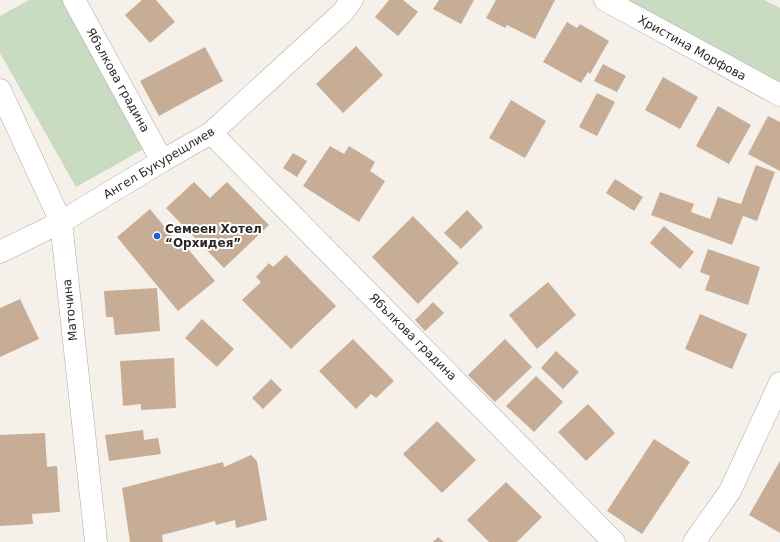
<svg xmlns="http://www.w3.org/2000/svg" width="780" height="542" viewBox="0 0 780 542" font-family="'DejaVu Sans',sans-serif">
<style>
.green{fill:#c9dbc1}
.building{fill:#c7ad96}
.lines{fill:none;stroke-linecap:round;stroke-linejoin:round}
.minor-casing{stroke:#aeaaa4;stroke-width:23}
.minor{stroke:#fff;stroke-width:22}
.poi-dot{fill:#215dc9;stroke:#fff;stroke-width:1.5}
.labels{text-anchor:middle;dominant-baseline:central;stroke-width:4;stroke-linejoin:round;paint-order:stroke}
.street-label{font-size:12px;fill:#2b2927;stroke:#fff}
.poi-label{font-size:12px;font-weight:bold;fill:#2b2927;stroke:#fff;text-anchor:start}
</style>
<rect width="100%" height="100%" fill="#f5f0ea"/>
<g class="green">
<path d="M29,0h38l82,146 -73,41 -76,-134v-37z"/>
<path d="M622,0h142l16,8v80z"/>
</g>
<g class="building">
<path d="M142,0h14l19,22 -25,21 -25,-28z"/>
<path d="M389,0h14l15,12 -20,24 -23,-19z"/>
<path d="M439,0h35l-13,24 -28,-15z"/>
<path d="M496,0h59l-20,39 -28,-14 -2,3 -19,-10z"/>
<path d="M567,22l10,6 3,-4 29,17 -19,33 -2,-2 -7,11 -38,-21z"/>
<path d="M356,46l27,29 -40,38 -27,-29z"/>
<path d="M205,47l18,34 -64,35 -19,-35z"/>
<path d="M603,64l23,12 -9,16 -23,-11z"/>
<path d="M663,77l35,20 -18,32 -35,-19z"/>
<path d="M597,93l18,9 -18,34 -18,-9z"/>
<path d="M511,100l35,21 -21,37 -36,-20z"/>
<path d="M718,106l33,19 -22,39 -33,-18z"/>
<path d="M768,116l12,6v49l-32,-17z"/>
<path d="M330,146l14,8 5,-8 26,16 -5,9 15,10 -26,41 -56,-36z"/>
<path d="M293,153l14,8 -10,16 -14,-9z"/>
<path d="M756,165l19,7 -18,49 -14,-5 -11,29 -81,-30 9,-23 34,12 -3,8 19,7 8,-22 23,7z"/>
<path d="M615,179l28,18 -9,14 -28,-18z"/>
<path d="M194,182l16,16 17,-16 42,43 -45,43 -58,-60z"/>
<path d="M150,209l35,43 3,-3 27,32 -37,30 -61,-74z"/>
<path d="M467,210l16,17 -22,22 -17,-16z"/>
<path d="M413,216l46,47 -41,41 -46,-47z"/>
<path d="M664,226l30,26 -14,17 -30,-26z"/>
<path d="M708,249l52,18 -12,38 -43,-15 5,-14 -10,-4z"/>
<path d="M286,255l50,51 -45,43 -49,-49 19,-18 -5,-5 13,-14 4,4z"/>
<path d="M548,282l28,33 -39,34 -28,-34z"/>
<path d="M157,288l3,43 -45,4 -2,-18h-7l-2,-26z"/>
<path d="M20,299l19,40 -39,18v-49z"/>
<path d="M433,302l11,11 -19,18 -10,-11z"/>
<path d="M700,314l47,20 -15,35 -47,-20z"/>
<path d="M202,319l32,30 -17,18 -32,-29z"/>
<path d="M353,339l41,42 -18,17 -5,-4 -15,15 -37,-38z"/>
<path d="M505,339l27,28 -37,35 -27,-27z"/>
<path d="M556,351l23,21 -16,17 -22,-21z"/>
<path d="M174,358l2,50 -35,2v-6l-18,2 -3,-45z"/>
<path d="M536,376l27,26 -29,30 -28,-26z"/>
<path d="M271,379l11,11 -19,19 -11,-11z"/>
<path d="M588,404l27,29 -29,28 -28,-29z"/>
<path d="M437,421l39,39 -34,33 -39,-39z"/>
<path d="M143,430l1,10 14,-2 3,16 -52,7 -4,-26z"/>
<path d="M45,433l2,34 10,-1 3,46 -28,2 1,10 -33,2v-91z"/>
<path d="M654,439l36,23 -48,72 -35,-23z"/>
<path d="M251,455l6,6 10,59 -31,8 -1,-8 -19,5 -1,-4 -53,14 1,7h-33l-8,-54 101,-26 1,5z"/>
<path d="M780,461v72l-31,-18z"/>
<path d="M506,482l36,35 -25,25h-28l-22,-22z"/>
<path d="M438,537l6,5h-11z"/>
</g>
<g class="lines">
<g class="minor-casing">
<g id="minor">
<path d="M74,0l88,161"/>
<path d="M605,0l175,95"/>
<path d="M0,90l61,132 35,320"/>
<path d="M211,133l403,409"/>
<path d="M0,252l61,-30 101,-61 49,-28 131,-120 10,-13"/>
<path d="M694,542l36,-51 50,-108"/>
</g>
</g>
<use href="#minor" class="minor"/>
</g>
<circle class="poi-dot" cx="157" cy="236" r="4"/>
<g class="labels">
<g class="street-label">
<text transform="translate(692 48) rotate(29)">Христина Морфова</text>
<text transform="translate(118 80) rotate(61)">Ябълкова градина</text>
<text transform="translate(159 163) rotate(-31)">Ангел Букурещлиев</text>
<text transform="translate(70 310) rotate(-96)">Маточина</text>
<text transform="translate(413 337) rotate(45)">Ябълкова градина</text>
</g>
<g class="poi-label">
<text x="165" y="229">Семеен Хотел<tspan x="165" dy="14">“Орхидея”</tspan></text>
</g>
</g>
</svg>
